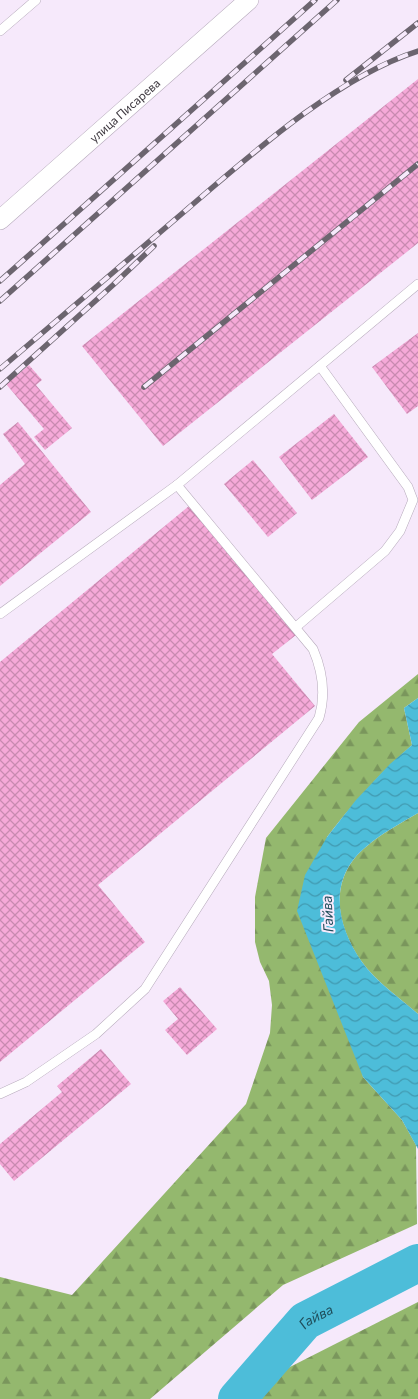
<svg xmlns="http://www.w3.org/2000/svg" width="418" height="1399" viewBox="0 0 418 1399" font-family="Commissioner,sans-serif">
<style>
.forest{fill:url(#forest-firs)}
.water{fill:url(#water-waves)}
.lines{fill:none;stroke-linecap:round;stroke-linejoin:round}
.river{stroke:#4dbdd9;stroke-width:38}
.building{fill:url(#building-cross-hatch)}
.lane-casing{stroke:#b6aabb;stroke-width:10}
.street-casing{stroke:#b6aabb;stroke-width:20}
.lane{stroke:#fff;stroke-width:9}
.street{stroke:#fff;stroke-width:19}
.rail-casing{stroke:#6c656f;stroke-width:5.5}
.rail{stroke:#f6e9fb;stroke-width:4;stroke-dasharray:11;stroke-linecap:butt}
.labels{text-anchor:middle;dominant-baseline:central;stroke-width:4;stroke-linejoin:round;paint-order:stroke}
.street-label{font-size:12px;fill:#3b363d;stroke:#f6e9fb}
.water-label{font-size:14px;font-style:italic;fill:#1f4e5b;stroke:#f6e9fb}
</style>
<defs>
<pattern id="forest-firs" width="22" height="20" patternUnits="userSpaceOnUse" patternTransform="scale(1.25)"><rect width="22" height="20" fill="#94b86e"/><path d="M5 1l3.5 6h-7zM16 11l3.5 6h-7z" fill="#7a965c"/></pattern>
<pattern id="water-waves" width="16" height="10" patternUnits="userSpaceOnUse" patternTransform="scale(1.25)"><rect width="16" height="10" fill="#4dbdd9"/><path d="M0 5q4-4 8 0t8 0" fill="none" stroke="#419ab1"/></pattern>
<pattern id="building-cross-hatch" width="8" height="8" patternUnits="userSpaceOnUse" patternTransform="scale(1.25)"><rect width="8" height="8" fill="#f5a9d8"/><path d="M0 0l8 8M0 8l8-8" fill="none" stroke="#c88ab0"/></pattern>
</defs>
<rect width="100%" height="100%" fill="#f6e9fb"/>
<g class="forest">
<path d="M418,674v24l-14,10 8,37c-32,28 -59,58 -85,92l36,240 39,43 14,25 1,79 -134,61 -133,114h-150v-122l72,18 174,-191 24,-71 2,-28 -3,-24 -9,-19 -5,-20v-45l11,-59 93,-116z"/>
<path d="M418,813v201c-18,-16 -42,-32 -56,-52 -26,-37 -35,-84 5,-116 15,-13 34,-23 51,-33z"/>
<path d="M418,1302v97h-160l20,-26z"/>
</g>
<path class="water" d="M418,698v115c-17,10 -36,20 -51,33 -40,32 -31,79 -5,116 14,20 38,36 56,52v135l-16,-29 -39,-43 -66,-166 8,-36 22,-38 29,-37 34,-36 22,-19 -8,-37z"/>
<g class="lines">
<path class="river" id="s1" d="M237,1399l68,-78 113,-58"/>
</g>
<g class="building">
<path d="M418,79v164l-255,203 -81,-100z"/>
<path d="M418,333v73l-11,8 -35,-47z"/>
<path d="M29,365l13,15 -6,5 36,43 -27,22 -11,-13 10,-8 -38,-45z"/>
<path d="M334,414l34,43 -56,43 -33,-43z"/>
<path d="M18,422l73,90 -91,74v-101l25,-21 -22,-30z"/>
<path d="M253,460l44,53 -29,24 -44,-53z"/>
<path d="M189,506l107,129 -24,19 43,52 -217,179 47,57 -145,120v-400z"/>
<path d="M180,987l37,42 -30,26 -22,-25 13,-11 -15,-18z"/>
<path d="M101,1049l30,35 -117,97 -14,-17v-20l62,-52 -5,-6z"/>
</g>
<g class="lines">
<g class="lane-casing">
<g id="lane">
<path d="M0,31l36,-31"/>
<path d="M0,614l177,-129 241,-201"/>
<path d="M296,627l89,-76 15,-20 13,-31 -5,-13 -88,-121"/>
<path d="M0,1094l26,-12 70,-48 49,-45 174,-271c7,-24 4,-46 -6,-69l-136,-164"/>
</g>
</g>
<g class="street-casing">
<g id="street">
<path id="s2" d="M0,220l249,-220"/>
</g>
</g>
<use href="#lane" class="lane"/>
<use href="#street" class="street"/>
<g class="rail-casing">
<g id="rail">
<path d="M346,80l72,-57"/>
<path d="M0,281l315,-281"/>
<path d="M0,301l337,-301"/>
<path d="M0,369c62,-53 123,-105 185,-158 63,-54 153,-135 233,-160"/>
<path d="M0,387l113,-102 41,-39"/>
<path d="M144,387l274,-223"/>
</g>
</g>
<use href="#rail" class="rail"/>
</g>
<g class="labels">
<g class="street-label">
<text stroke="none"><textPath href="#s2" startOffset="166">улица Писарева</textPath></text>
</g>
<g class="water-label">
<text transform="translate(327 914) rotate(-93)">Гайва</text>
<text stroke="none"><textPath href="#s1" startOffset="115">Гайва</textPath></text>
</g>
</g>
</svg>
